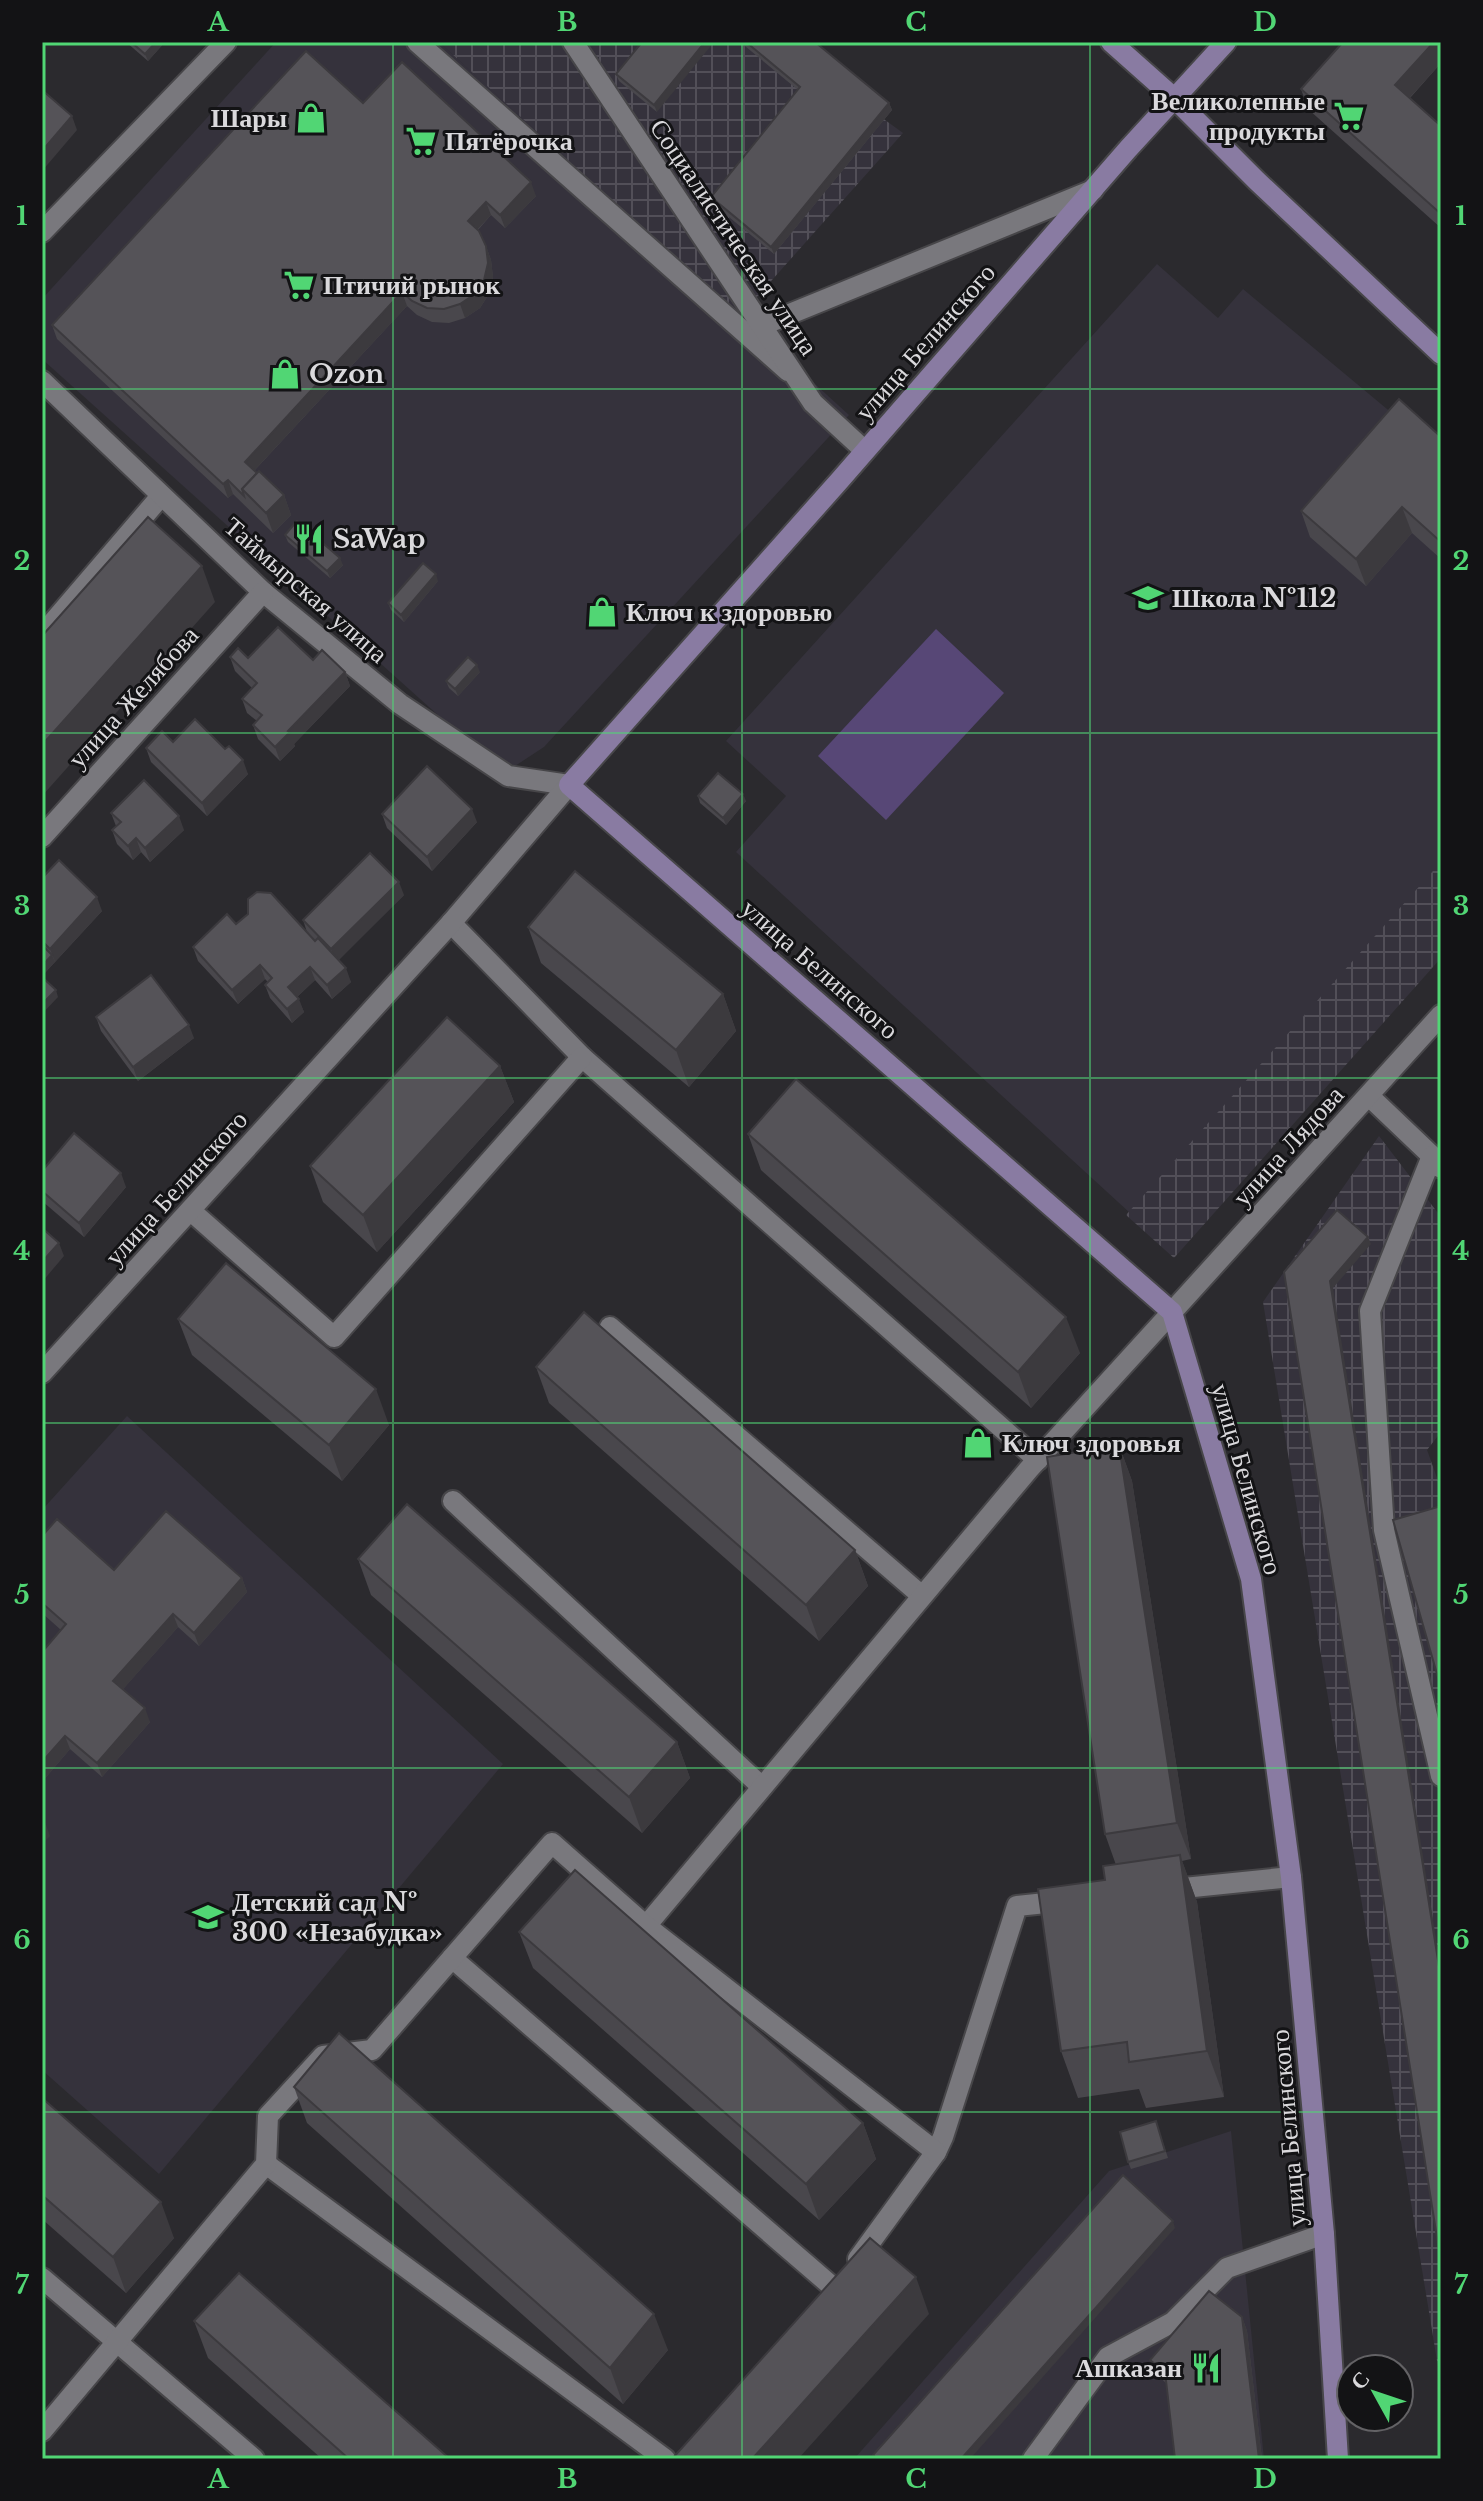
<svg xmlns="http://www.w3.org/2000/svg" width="1483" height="2501" viewBox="0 0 1483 2501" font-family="'Libre Baskerville',serif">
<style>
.built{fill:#35323c}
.industrial{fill:url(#industrial-grid)}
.grass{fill:#574776}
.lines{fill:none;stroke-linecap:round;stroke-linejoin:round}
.lane-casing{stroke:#474649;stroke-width:24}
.street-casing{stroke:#474649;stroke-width:24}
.secondary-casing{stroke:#474649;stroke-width:24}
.lane{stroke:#79787d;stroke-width:20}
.street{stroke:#79787d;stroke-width:20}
.secondary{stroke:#897ba2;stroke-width:20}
.wall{fill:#49474c}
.shaded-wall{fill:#3c3a3e}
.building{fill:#555358;stroke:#3c3a3e;stroke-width:2}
.grid{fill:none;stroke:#51d674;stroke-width:2;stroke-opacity:0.55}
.labels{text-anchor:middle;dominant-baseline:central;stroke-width:6;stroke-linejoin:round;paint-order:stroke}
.poi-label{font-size:26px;font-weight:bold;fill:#dad9dc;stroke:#131315;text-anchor:start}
.street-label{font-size:26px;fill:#dad9dc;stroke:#131315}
.neatline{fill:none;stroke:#51d674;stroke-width:3}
.grid-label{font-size:26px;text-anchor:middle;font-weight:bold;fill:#51d674}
</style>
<defs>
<pattern id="industrial-grid" width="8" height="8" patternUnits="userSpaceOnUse" patternTransform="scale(2)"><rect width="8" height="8" fill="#35323c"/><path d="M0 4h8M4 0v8" fill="none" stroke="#524f58"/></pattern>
</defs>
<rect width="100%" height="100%" fill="#2b2a2e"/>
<g class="built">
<path d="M276,42h163l410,373 -305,332 -29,19 -46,-23 -427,-384v-60z"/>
<path d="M1157,264l61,54 25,-29 198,165v411l-311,348 -394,-361 50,-56 -60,-55z"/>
<path d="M127,1416l376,348 -344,410 -117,-104v-560z"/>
<path d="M1231,2131l33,328h-410l255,-288z"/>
</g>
<g class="industrial">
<path d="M439,42h338l126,91 -164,184z"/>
<path d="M1441,862v96l-267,300 -48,-43z"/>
<path d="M1379,1136l62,81v215l-14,18 14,39v896l-178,-1083z"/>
</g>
<path class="grass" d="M936,629l68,64 -118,127 -68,-64z"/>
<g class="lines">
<g class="lane-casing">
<g id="lane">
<path d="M417,42l371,329"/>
<path d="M763,325l330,-135"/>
<path d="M42,635l119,-139"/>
<path d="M451,923l131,134 456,403"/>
<path d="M1369,1096l63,60 7,11"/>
<path d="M1432,1156l-62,155 14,219 57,246"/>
<path d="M191,1211l143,126 248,-280"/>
<path d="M610,1327l312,269"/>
<path d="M453,1501l309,286"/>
<path d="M1164,1890l127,-13"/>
<path d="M646,1926l383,-457 143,-157"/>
<path d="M452,1958l383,331"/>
<path d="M266,2164l399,295"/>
<path d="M858,2259l78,-107 7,-15 74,-231 48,-5"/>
<path d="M42,2278l212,181"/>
<path d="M42,2431l224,-267 2,-48 55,-60 49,-6 180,-207 94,83 290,226"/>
<path d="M1033,2459l75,-102 65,-35 54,-54 97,-34"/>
</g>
</g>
<g class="street-casing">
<g id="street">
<path d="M573,42l240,361 51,47"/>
<path d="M42,232l184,-190"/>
<path d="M42,381l221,211 137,112 108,72 61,9"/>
<path d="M42,837l221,-245"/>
<path d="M1172,1312l269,-297"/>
<path d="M42,1373l409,-450 118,-138"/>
</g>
</g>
<g class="secondary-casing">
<g id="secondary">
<path d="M1111,42l63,56 83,83 184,173"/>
<path d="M1226,42l-98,107 -288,331 -271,305 603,527 79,267 40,298 33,357 14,225"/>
</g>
</g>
<use href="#lane" class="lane"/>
<use href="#street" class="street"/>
<use href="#secondary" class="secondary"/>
</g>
<g class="wall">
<path d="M126,42h39l-17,19z"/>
<path d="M642,42l15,70 -38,-31 -3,-7z"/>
<path d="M740,42h75l74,61 3,7 -118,144 -61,-50 -2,-7 87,-107z"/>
<path d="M1441,42v21l-31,35 31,28v102l-133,-119 -7,-20z"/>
<path d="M363,103l173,93 -31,32 -14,-13 -13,15 8,16 5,14 2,17 -4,17 -9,14 -15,10 -16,5 -17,-1 -15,-7 -10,-9 -153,165 30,24 7,20 -18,18 -40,-39 -5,4 -171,-159 -5,-14z"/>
<path d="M1441,437v122l-29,-26 -46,53 -56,-49 -9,-26z"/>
<path d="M285,535l58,30 -13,13 -42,-36z"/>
<path d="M438,581l-34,41 -13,-12 -3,-7z"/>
<path d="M230,657l83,3 32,12 5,14 -56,58 1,2 -15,15 -22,-22 -5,-14 4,-4 -10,-8 -5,-14 10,-11 -17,-17z"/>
<path d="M480,672l-22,24 -9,-8 -3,-7z"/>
<path d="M173,742l52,7 23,25 -41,42 -56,-54 -5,-14z"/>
<path d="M698,796l48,5 -20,24 -26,-22z"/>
<path d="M111,813l73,17 -34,32 -9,-10 -8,8 -16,-16 -5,-14 4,-4z"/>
<path d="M382,814l95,8 -45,49 -45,-43z"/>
<path d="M42,878l60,33 -60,65z"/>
<path d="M404,895l-66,65 13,22 -19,17 -17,-19 -18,17 7,15 -12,11 -22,-25 -5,-13 3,-3 -3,-3 -27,25 -40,-43 -5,-14 43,-23 71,8 -4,-12z"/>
<path d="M528,927l195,67 13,37 -47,56 -148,-124z"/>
<path d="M96,1017l98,21 -56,43 -37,-50z"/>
<path d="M500,1066l14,36 -137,150 -54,-50 -13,-36z"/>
<path d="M748,1134l332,219 -49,55 -270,-238z"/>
<path d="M42,1171l84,16 -42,50 -42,-36z"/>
<path d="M178,1319l211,106 -47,56 -150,-126z"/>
<path d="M536,1367l319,183 13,36 -49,55 -270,-238z"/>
<path d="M1119,1445l13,36 59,378 -9,2 15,41 27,195 -78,11 -7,-19 -61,9 -17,-47 44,-171 11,-15 -11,-31z"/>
<path d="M42,1536l72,34 128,8 5,14 -48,54 -21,-19 -55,62 27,33 -48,55 -32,-28 -28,33v-130l19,-22 -19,-17z"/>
<path d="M358,1559l319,183 13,36 -48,55 -271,-238z"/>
<path d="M519,1932l344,191 13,36 -57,61 -286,-252z"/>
<path d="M294,2087l374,263 -45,54 -316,-281z"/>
<path d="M42,2098l132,140 -48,55 -84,-74z"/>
<path d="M1156,2121l12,37 -37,11 -3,-7z"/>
<path d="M1242,2317l5,14 15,128h-87l-9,-76 -11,-10 -5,-13z"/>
<path d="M194,2321l256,138h-128l-114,-101z"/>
</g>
<g class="shaded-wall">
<path d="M156,42h9l-17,19 -3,-7z"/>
<path d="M705,42h9l-57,70 -3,-7z"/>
<path d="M1434,42h7v21l-38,42 -8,-20z"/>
<path d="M889,103l3,7 -118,144 -3,-7z"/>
<path d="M72,116l5,14 -35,41v-20z"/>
<path d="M531,182l5,14 -31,32 -5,-13z"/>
<path d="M486,202l5,13 -18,19 -5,-13z"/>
<path d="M486,246l5,14 2,17 -4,17 -9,14 -15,10 -5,-14z"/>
<path d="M402,292l5,14 -157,169 -5,-13z"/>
<path d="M228,480l5,14 -5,4 -5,-14z"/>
<path d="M284,495l7,20 -18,18 -7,-20z"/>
<path d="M1402,507l10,26 -46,53 -10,-27z"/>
<path d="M340,558l3,7 -13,13 -3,-7z"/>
<path d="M202,566l13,36 -173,194v-51z"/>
<path d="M436,574l2,7 -34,41 -3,-7z"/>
<path d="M477,665l3,7 -22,24 -3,-7z"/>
<path d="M345,672l5,14 -56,58 1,2 -15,15 -5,-14 13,-16z"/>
<path d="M243,760l5,14 -41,42 -5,-13z"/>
<path d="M743,794l3,7 -20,24 -3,-7z"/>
<path d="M472,809l5,13 -45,49 -5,-14z"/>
<path d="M179,816l5,14 -34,32 -5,-14z"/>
<path d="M136,838l5,14 -8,8 -5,-14z"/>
<path d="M399,882l5,13 -68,68 -5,-14z"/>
<path d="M97,897l5,14 -47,51 -5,-13z"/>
<path d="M52,955l3,7 -13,14v-10z"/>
<path d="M260,965l5,14 -27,25 -6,-14z"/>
<path d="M310,967l5,13 -22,21 -5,-14z"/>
<path d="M346,968l5,14 -19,17 -5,-14z"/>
<path d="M56,990l2,7 -16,17v-10z"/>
<path d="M723,994l13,37 -47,56 -13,-37z"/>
<path d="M299,999l5,13 -12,11 -5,-14z"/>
<path d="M189,1025l5,13 -56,43 -5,-14z"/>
<path d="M500,1066l14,36 -137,150 -14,-37z"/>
<path d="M121,1173l5,14 -42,50 -5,-14z"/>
<path d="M1368,1237l3,7 -38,44 108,682v9l-111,-698z"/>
<path d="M59,1243l5,13 -22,26v-20z"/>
<path d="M1066,1317l14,36 -49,55 -13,-36z"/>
<path d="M376,1389l13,36 -47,56 -13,-36z"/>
<path d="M1119,1445l13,36 59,378 -14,-36z"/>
<path d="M855,1550l13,36 -49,55 -13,-36z"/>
<path d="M242,1578l5,14 -48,54 -5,-13z"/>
<path d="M173,1614l5,13 -60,68 -5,-14z"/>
<path d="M145,1708l5,14 -48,55 -5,-14z"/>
<path d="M65,1736l5,13 -28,33v-20z"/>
<path d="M677,1742l13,36 -48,55 -13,-36z"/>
<path d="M45,1822l5,14 -8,8v-19z"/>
<path d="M1180,1855l17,47 27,195 -17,-46z"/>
<path d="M863,2123l13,36 -57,61 -13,-36z"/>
<path d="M161,2202l13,36 -48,55 -13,-36z"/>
<path d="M1173,2221l2,7 -205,231h-9z"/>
<path d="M916,2277l13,37 -131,145h-46z"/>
<path d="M654,2314l14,36 -45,54 -13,-36z"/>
<path d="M1242,2317l5,14 15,128h-3z"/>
</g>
<g class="building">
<path d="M131,42h25l-11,12z"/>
<path d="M642,42h63l-51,63 -38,-31z"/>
<path d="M746,42h69l74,61 -118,144 -60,-50 89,-110z"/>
<path d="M1343,42h91l-39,43 46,41v88l-140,-125z"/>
<path d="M306,51l57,52 39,-41 129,120 -31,33 -14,-13 -18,19 11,10 7,15 2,17 -4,17 -9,14 -15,10 -16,5 -17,-1 -15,-7 -10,-9 -157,170 12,11 -15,16 2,7 -16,-16 -5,4 -171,-159z"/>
<path d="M42,90l30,26 -30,35z"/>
<path d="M1399,399l42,38v105l-39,-35 -46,52 -55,-48z"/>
<path d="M259,471l25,24 -18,18 -24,-24z"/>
<path d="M148,517l54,49 -160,179v-109z"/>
<path d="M297,521l43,37 -13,13 -42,-36z"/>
<path d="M423,563l13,11 -35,41 -13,-12z"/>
<path d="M278,627l35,33 9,-10 23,22 -57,59 2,1 -15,15 -22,-22 9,-10 -20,-16 15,-16 -27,-26 8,-9 10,10z"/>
<path d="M468,657l9,8 -22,24 -9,-8z"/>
<path d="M195,719l30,30 4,-3 14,14 -41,43 -56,-55 16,-17 11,11z"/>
<path d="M427,766l45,43 -45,48 -45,-43z"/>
<path d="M718,773l25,21 -20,24 -25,-22z"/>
<path d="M144,780l35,36 -34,32 -9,-10 -8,8 -16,-16 9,-8 -10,-9z"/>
<path d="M370,853l29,29 -68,67 -28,-29z"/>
<path d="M59,860l38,37 -47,52 -8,-8v-63z"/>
<path d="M575,871l148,123 -47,56 -148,-123z"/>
<path d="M257,892l14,1 44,48 3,-3 28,30 -19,17 -17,-18 -22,20 11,12 -12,10 -22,-24 7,-7 -12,-13 -28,25 -39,-43 34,-33 9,10 12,-10v-15z"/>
<path d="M42,945l10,10 -10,11z"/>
<path d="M151,975l38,50 -56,42 -37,-50z"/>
<path d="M42,977l14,13 -14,14z"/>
<path d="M447,1017l53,49 -137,149 -53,-49z"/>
<path d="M796,1079l270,238 -48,55 -270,-238z"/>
<path d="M74,1133l47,40 -42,50 -37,-32v-20z"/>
<path d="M1337,1210l31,27 -38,44 111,698v284l-157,-991z"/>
<path d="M42,1228l17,15 -17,19z"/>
<path d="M226,1263l150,126 -47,56 -151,-126z"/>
<path d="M584,1312l271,238 -49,55 -270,-238z"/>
<path d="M1119,1445l58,378 -72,11 -58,-377z"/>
<path d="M407,1504l270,238 -48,55 -271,-238z"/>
<path d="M1441,1506v182l-48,-168z"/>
<path d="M166,1511l76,67 -48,55 -21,-19 -60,67 32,27 -48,55 -32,-27 -23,26v-110l24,-28 -24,-21v-67l15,-17 57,51z"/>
<path d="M1180,1855l27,196 -78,11 -2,-20 -66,9 -23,-162 67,-9 -2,-14z"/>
<path d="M575,1870l288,253 -57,61 -287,-252z"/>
<path d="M339,2033l315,281 -44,54 -316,-281z"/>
<path d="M42,2098l119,104 -48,55 -71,-62z"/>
<path d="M1156,2121l9,30 -37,11 -8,-30z"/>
<path d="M1123,2175l50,46 -212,238h-84l-4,-4z"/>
<path d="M870,2238l46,39 -164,182h-80z"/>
<path d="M239,2273l211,186h-101l-155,-138z"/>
<path d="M1209,2291l33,26 17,142h-84l-10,-87 -15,-12z"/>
</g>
<path class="grid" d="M393,42v2417M742,42v2417M1090,42v2417M42,389h1399M42,733h1399M42,1078h1399M42,1423h1399M42,1768h1399M42,2112h1399"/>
<defs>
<g id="supermarket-bare" transform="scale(2.4)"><path d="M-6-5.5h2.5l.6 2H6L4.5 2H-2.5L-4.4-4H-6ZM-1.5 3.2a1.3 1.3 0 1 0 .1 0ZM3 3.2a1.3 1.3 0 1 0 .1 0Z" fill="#51d674" stroke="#131315" stroke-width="2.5" paint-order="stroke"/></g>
<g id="shop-bare" transform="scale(2.4)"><path d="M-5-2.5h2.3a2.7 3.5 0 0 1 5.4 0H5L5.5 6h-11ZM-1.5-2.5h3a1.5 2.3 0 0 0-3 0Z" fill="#51d674" stroke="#131315" stroke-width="2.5" paint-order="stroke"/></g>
<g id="restaurant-bare" transform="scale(2.4)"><path d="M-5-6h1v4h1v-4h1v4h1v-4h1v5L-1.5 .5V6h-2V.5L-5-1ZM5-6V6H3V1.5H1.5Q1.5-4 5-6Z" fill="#51d674" stroke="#131315" stroke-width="2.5" paint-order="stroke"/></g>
<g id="school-bare" transform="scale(2.4)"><path d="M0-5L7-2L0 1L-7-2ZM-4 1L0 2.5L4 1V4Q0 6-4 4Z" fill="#51d674" stroke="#131315" stroke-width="2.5" paint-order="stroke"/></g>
</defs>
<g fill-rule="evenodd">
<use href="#supermarket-bare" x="1349" y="116"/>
<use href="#shop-bare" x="311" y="118"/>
<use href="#supermarket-bare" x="421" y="141"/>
<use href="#supermarket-bare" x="299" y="285"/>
<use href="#shop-bare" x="285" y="374"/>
<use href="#restaurant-bare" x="309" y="539"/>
<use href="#school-bare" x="1148" y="598"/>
<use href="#shop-bare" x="602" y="612"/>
<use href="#shop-bare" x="978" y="1443"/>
<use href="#school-bare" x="208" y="1917"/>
<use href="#restaurant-bare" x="1206" y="2368"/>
</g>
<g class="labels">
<g class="poi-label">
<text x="1325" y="101" text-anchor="end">Великолепные<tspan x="1325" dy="30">продукты</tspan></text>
<text x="287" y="118" text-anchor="end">Шары</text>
<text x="445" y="141">Пятёрочка</text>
<text x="323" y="285">Птичий рынок</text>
<text x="309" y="374">Ozon</text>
<text x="333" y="539">SaWap</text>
<text x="1172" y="598">Школа №112</text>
<text x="626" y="612">Ключ к здоровью</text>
<text x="1002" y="1443">Ключ здоровья</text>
<text x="232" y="1902">Детский сад №<tspan x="232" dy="30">300 «Незабудка»</tspan></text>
<text x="1182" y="2368" text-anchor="end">Ашказан</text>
</g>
<g class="street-label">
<text transform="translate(734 237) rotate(56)">Социалистическая улица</text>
<text transform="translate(925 342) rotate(-49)">улица Белинского</text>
<text transform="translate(306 590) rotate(41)">Таймырская улица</text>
<text transform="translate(133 697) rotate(-48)">улица Желябова</text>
<text transform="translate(820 969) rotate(41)">улица Белинского</text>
<text transform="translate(1288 1146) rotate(-48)">улица Лядова</text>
<text transform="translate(176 1188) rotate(-48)">улица Белинского</text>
<text transform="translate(1247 1479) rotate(74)">улица Белинского</text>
<text transform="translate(1288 2128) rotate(-95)">улица Белинского</text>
</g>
</g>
<rect width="1483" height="2501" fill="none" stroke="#131315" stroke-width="88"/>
<g transform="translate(1375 2393) rotate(310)"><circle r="38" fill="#131315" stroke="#636265" stroke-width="2"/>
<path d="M0-6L14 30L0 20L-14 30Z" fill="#51d674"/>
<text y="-12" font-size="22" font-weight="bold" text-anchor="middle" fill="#dad9dc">С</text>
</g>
<rect x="44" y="44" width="1395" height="2413" class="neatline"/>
<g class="grid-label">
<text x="218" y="31">A</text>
<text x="567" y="31">B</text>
<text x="916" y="31">C</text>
<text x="1265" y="31">D</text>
<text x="22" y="225">1</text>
<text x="1461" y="225">1</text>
<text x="22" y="570">2</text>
<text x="1461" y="570">2</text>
<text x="22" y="915">3</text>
<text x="1461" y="915">3</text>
<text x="22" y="1260">4</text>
<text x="1461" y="1260">4</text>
<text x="22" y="1604">5</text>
<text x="1461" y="1604">5</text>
<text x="22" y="1949">6</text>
<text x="1461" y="1949">6</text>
<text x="22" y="2294">7</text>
<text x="1461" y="2294">7</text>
<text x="218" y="2488">A</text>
<text x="567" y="2488">B</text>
<text x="916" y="2488">C</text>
<text x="1265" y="2488">D</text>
</g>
</svg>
